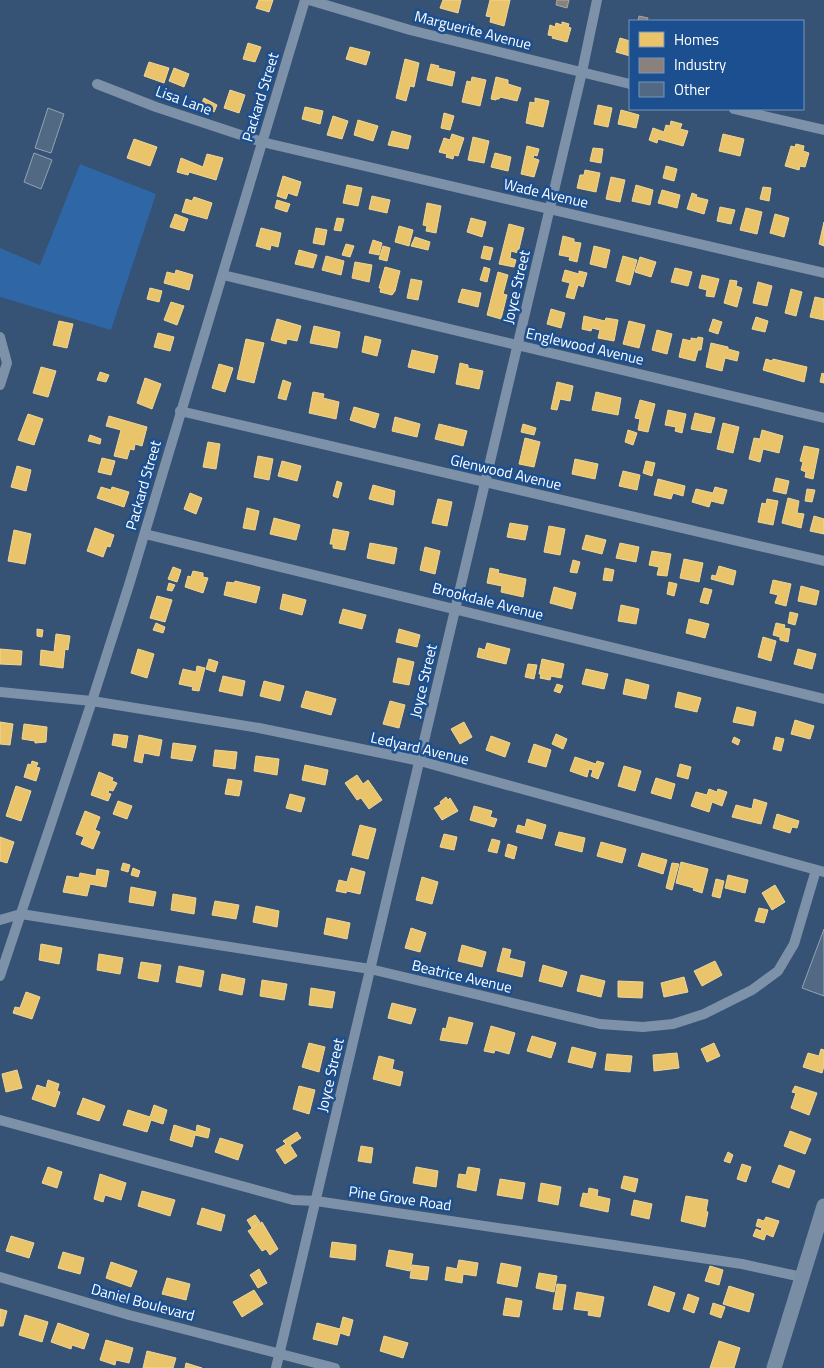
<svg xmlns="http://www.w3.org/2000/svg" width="824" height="1368" viewBox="0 0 824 1368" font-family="'Titillium Web',sans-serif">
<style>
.green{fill:#2f66a5}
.homes{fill:#e9c46a;stroke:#f0d697}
.industry{fill:#8a817c;stroke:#ada7a3}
.building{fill:#526984;stroke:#92a2b6}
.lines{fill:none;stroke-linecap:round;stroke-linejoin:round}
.street{stroke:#7d92a8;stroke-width:10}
.secondary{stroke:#798da4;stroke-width:15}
.labels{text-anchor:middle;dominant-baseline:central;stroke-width:5;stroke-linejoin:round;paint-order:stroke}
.street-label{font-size:15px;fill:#fff;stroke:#1b4f8f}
</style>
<rect width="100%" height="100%" fill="#365274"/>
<path class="green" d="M80,164l76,30 -45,136 -111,-33v-49l40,17z"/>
<g class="homes">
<path d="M259,0h14l-4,12 -13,-4z"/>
<path d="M443,0h18l-3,13 -18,-5z"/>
<path d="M490,0h20l-6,26 -14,-4 1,-5 -5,-1z"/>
<path d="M562,22l7,2 -1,3 3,1 -4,14 -15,-4 1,-2 -5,-1 2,-10 5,2 1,-4 6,2z"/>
<path d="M620,38l10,3v15l-14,-4z"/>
<path d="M248,43l13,4 -6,15 -12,-3z"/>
<path d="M350,47l20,5 -4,13 -20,-6z"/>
<path d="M405,59l14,4 -5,24 -4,-1 -4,15 -10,-3z"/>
<path d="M149,62l20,6 -5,15 -20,-7z"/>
<path d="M431,64l8,2 -1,2 17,4 -3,14 -25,-6z"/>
<path d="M174,68l15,6 -5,13 -15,-6z"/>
<path d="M472,77l14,3 -6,26 -18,-4 5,-21 4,1z"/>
<path d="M496,77l12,3v4l13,4 -4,13 -17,-4 -1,2h-3v1l-5,-1z"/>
<path d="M230,90l15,5 -6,18 -15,-5z"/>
<path d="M204,98l13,7 -3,7 -13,-7z"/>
<path d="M535,98l14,3 -6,26 -17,-4 4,-21 5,1z"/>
<path d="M598,105l14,3 -4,19 -14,-3z"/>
<path d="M305,107l18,4 -3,13 -18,-5z"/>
<path d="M621,110l18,5 -3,13 -18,-4z"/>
<path d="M444,113l10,3 -4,14 -9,-2z"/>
<path d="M333,116l15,5 -6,18 -15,-4z"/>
<path d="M358,120l20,6 -5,15 -19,-6z"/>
<path d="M671,121l11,3 -2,5 8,2 -5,15 -25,-7 -1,4 -8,-3 4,-12 11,4 2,-7 4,1z"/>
<path d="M392,131l19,5 -3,13 -20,-4z"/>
<path d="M452,134l12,4 -6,18 -4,-1 -1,4 -7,-2 1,-3 -8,-2 5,-14 6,2z"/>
<path d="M723,134l21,5 -4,17 -21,-5z"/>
<path d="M473,137l16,4 -5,22 -16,-3z"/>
<path d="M134,139l23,8 -7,19 -23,-8z"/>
<path d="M796,144l8,2 -1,5 6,2 -4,14 -5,-1 -1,4 -14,-4 6,-20 4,1z"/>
<path d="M527,146l12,3 -2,7 -3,-1 -1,3 6,2 -5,17 -13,-3z"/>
<path d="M593,148l10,1 -2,14 -11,-2z"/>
<path d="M495,153l16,4 -3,14 -17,-4z"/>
<path d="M207,154l16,4 -7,22 -27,-8 -1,3 -11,-3 4,-14 22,9z"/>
<path d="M666,166l11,3 -3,12 -11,-3z"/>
<path d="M585,170l15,3 -4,19 -19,-4 3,-13h4z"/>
<path d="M283,176l18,6 -4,14 -9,-3 -2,6 -9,-3z"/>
<path d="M611,177l14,3 -5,22 -14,-3z"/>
<path d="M347,185l15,3 -4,18 -15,-3z"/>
<path d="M636,185l17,5 -3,15 -18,-4z"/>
<path d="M763,187l8,1 -2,13 -9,-2z"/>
<path d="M662,190l18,5 -3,13 -19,-5z"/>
<path d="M692,193l5,2 -1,2 12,3 -4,14 -17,-5z"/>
<path d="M372,196l18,4 -3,13 -18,-4z"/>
<path d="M194,197l18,6 -5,16 -25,-7 4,-13 6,2z"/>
<path d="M277,200l13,4 -3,8 -12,-4z"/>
<path d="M427,203l14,3 -5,27 -10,-2 1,-5 -4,-1z"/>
<path d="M720,207l15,3 -4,14 -14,-3z"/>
<path d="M746,208l16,4 -5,22 -17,-4z"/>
<path d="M175,214l13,5 -4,12 -14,-4z"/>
<path d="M775,214l14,4 -5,19 -14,-4z"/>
<path d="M337,218l7,1 -3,12 -7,-1z"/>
<path d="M471,218l15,4 -4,15 -15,-5z"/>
<path d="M824,222v24l-5,-2z"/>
<path d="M509,224l15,4 -6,25 -7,-2 -1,7 6,2 -2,7 -15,-3z"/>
<path d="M399,226l14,4 -4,16 -14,-4z"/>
<path d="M261,228l20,5 -3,14 -7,-2 -1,5 -14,-4z"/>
<path d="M316,228l11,2 -3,15 -11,-2z"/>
<path d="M563,236l11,3v3l7,1 -4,19 -8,-2 1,-3 -11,-2z"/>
<path d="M415,237l15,5 -2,8 -17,-4z"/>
<path d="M373,240l9,3 -3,12 -10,-2z"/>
<path d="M346,244l8,2 -4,11 -8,-2z"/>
<path d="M383,246l7,2 -3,13 -8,-2z"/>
<path d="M484,246l9,2 -3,12 -9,-2z"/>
<path d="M594,246l16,4 -4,18 -16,-4z"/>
<path d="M299,250l18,5 -4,13 -18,-4z"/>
<path d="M326,256l18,5 -3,14 -19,-5z"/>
<path d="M623,256l14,4 -7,25 -14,-4z"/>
<path d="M640,257l16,5 -5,15 -16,-5z"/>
<path d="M355,262l17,3 -3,17 -17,-4z"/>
<path d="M385,267l15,4 -5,20 -3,4 -12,-3 1,-4h-2z"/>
<path d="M484,267l6,2 -3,13 -7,-2z"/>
<path d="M675,268l17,4 -4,14 -17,-4z"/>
<path d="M176,270l17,5 -4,15 -25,-7 3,-11 8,2z"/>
<path d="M565,270l14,4v-3l8,2 -4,14 -5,-2 -4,14 -8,-2 4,-14 -8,-2z"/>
<path d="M498,272l10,3 -5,19 4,1 -6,24 -14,-4z"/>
<path d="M702,275l17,4 -5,18 -8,-1 1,-6 -8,-2z"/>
<path d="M411,279l11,2 -4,19 -11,-2z"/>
<path d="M730,280l7,1 -1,5 6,2 -5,19 -13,-4z"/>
<path d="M758,282l14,4 -5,20 -14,-3z"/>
<path d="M150,288l12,3 -3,11 -12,-3z"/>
<path d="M462,289l19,4 -3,14 -20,-5z"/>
<path d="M791,289l11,3 -6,24 -11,-3z"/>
<path d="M815,297l9,2v21l-14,-3z"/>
<path d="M171,302l13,4 -7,19 -13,-5z"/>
<path d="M551,309l14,4 -4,15 -14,-4z"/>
<path d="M584,316l21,5 1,-3 12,2 -4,21 -16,-3 2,-8 -8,-2 -1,3 -9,-2z"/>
<path d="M756,317l12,4 -3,11 -13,-3z"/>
<path d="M277,319l24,7 -4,15 -10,-2 -1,5 -15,-4z"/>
<path d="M713,319l9,3 -4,12 -9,-3z"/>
<path d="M59,321l14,3 -6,24 -14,-3z"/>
<path d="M629,321l16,4 -6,23 -16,-4z"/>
<path d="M314,326l26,6 -3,16 -27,-5z"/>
<path d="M657,330l15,4 -5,20 -15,-4z"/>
<path d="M158,333l16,4 -4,14 -16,-4z"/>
<path d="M365,336l16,4 -4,16 -15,-4z"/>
<path d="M698,337l5,1 -2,12h-3l-3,11 -16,-4 4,-18 8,2v-3l6,1z"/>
<path d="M246,339l18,4 -10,40 -17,-4z"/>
<path d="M711,343l17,4v2l11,3 -2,9 -12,-3 -3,13 -16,-4z"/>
<path d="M412,350l26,6 -4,17 -26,-6z"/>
<path d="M766,359l6,2 1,-2 34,8 -3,15 -41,-12z"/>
<path d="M460,363l8,2v3l15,3 -4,18 -23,-5z"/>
<path d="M219,364l14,4 -8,24 -13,-4z"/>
<path d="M41,367l15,4 -8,26 -15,-4z"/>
<path d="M100,372l9,3 -3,7 -9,-2z"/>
<path d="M822,373l2,1v9l-4,-1z"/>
<path d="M145,378l16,6 -9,25 -15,-6z"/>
<path d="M283,380l8,3 -5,17 -8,-2z"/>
<path d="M557,382l16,4 -3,15 -10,-2 -3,11 -6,-1z"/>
<path d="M313,392l11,2 -1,4 16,4 -3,17 -27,-6z"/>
<path d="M596,392l25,6 -3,17 -26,-5z"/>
<path d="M640,400l15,4 -7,28 -10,-2 2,-11 -5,-1z"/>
<path d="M354,407l25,7 -4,14 -25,-8z"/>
<path d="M668,410l18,4 -4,19 -7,-2 1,-4 -11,-2z"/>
<path d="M695,413l20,5 -4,15 -20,-4z"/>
<path d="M28,414l15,5 -9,26 -16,-5z"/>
<path d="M109,416l38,11 -5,19 -7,-2 -1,6 -4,-1 -3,10 -13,-3 7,-26 -15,-4z"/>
<path d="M395,417l25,7 -3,13 -25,-6z"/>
<path d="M723,423l16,4 -6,26 -16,-4z"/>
<path d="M439,424l28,7 -4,15 -28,-7z"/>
<path d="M523,424l13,4 -2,7 -13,-3z"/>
<path d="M628,430l9,3 -4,12 -8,-3z"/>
<path d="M762,430l21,6 -4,17 -16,-4 -3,13 -11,-3 5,-21 6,1z"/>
<path d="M90,435l11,4 -1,5 -12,-3z"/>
<path d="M525,438l15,4 -6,25 -15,-3z"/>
<path d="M208,442l12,2 -4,25 -13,-2z"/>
<path d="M804,446l15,3 -6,30 -8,-2 1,-5 -5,-2 2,-8 -3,-1z"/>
<path d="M258,456l15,3 -4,21 -15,-3z"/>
<path d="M102,458l13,3 -4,14 -13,-3z"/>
<path d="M575,459l23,5 -3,15 -23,-5z"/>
<path d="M282,461l19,5 -4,15 -19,-5z"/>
<path d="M646,461l9,2 -3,13 -9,-3z"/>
<path d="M17,466l14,4 -5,21 -15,-4z"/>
<path d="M623,471l17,4 -3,15 -18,-4z"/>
<path d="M776,478l13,3 -3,13 -13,-3z"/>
<path d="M658,479l27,7 -2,10 -10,-3 -2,6 -17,-4z"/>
<path d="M337,481l5,2 -4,15 -5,-2z"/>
<path d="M373,485l22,6 -2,14 -24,-6z"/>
<path d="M101,487l10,3 1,-3 17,5 -5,15 -27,-9z"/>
<path d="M715,487l12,3 -4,14 -12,-3 -2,6 -17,-5 4,-13 17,4z"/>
<path d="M807,489l8,1 -3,12 -7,-1z"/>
<path d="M190,493l12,5 -6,16 -12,-5z"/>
<path d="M788,498l11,3 -2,12 7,1 -3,14 -19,-5z"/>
<path d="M438,499l14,3 -5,24 -15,-3z"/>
<path d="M767,499l11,2 -5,24 -15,-3 4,-19 4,1z"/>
<path d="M247,508l12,3 -4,19 -12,-2z"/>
<path d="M814,516l10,3v15l-14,-3z"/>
<path d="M274,518l26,7 -4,15 -26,-6z"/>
<path d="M510,523l18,3 -3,14 -18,-3z"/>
<path d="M549,526l16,3 -5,26 -16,-3z"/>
<path d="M95,528l19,7 -4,12 -3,-1 -4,11 -16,-6z"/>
<path d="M333,529l16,3 -4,18 -12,-2v-4h-3z"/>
<path d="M14,530l17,4 -6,30 -17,-3z"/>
<path d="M586,535l20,5 -4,14 -20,-5z"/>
<path d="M370,543l27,5 -3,16 -27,-6z"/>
<path d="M620,543l19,4 -3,15 -20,-4z"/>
<path d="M425,547l15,4 -5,23 -15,-4z"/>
<path d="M652,551l19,3 -4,22 -10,-1 2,-8 -10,-2z"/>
<path d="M684,559l19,4 -4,19 -19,-4z"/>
<path d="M573,560l7,2 -3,11 -7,-1z"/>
<path d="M719,566l17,5 -3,14 -22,-6 1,-4 4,1z"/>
<path d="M173,567l8,3 -4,12 -9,-3z"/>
<path d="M490,568l9,2 -1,3 28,6 -3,18 -22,-5 1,-6 -15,-3z"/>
<path d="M605,568l9,2 -2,11 -9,-1z"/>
<path d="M193,571l10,2v4l5,1 -5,15 -18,-6 3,-11 3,1z"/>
<path d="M773,580l18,4 -5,22 -11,-3 3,-8 -8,-2z"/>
<path d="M235,581l25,6 -4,16 -32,-8 3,-13 7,1z"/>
<path d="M669,582l8,2 -3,12 -7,-2z"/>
<path d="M169,583l6,2 -3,6 -5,-1z"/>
<path d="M801,586l18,5 -3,14 -18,-4z"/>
<path d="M554,587l22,6 -4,16 -22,-6z"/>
<path d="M704,588l8,2 -4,14 -8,-2z"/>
<path d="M283,594l23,6 -4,15 -22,-6z"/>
<path d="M157,596l15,4 -7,22 -15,-4z"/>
<path d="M621,605l18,4 -3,15 -18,-3z"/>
<path d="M343,609l23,6 -4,14 -23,-6z"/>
<path d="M790,612l8,2 -3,11 -7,-2z"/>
<path d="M689,619l20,5 -4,14 -19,-5z"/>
<path d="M156,623l9,4 -2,6 -10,-3z"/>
<path d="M776,623l9,2 -1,3 6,1 -2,13 -8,-2v-3l-7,-2z"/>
<path d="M37,629l6,1 -1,7 -5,-1z"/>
<path d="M399,629l21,6 -3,12 -21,-5z"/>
<path d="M56,634l14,2 -2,14 -3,-1 -2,19 -23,-3 1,-15 13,2z"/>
<path d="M763,637l13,4 -5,20 -13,-4z"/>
<path d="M487,643l23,6 -4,15 -29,-7 2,-9 6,2z"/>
<path d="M0,649l22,2 -1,14 -21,-1z"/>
<path d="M138,649l16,5 -7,24 -16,-5z"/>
<path d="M798,649l18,5 -4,15 -18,-5z"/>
<path d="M398,658l16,4 -5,23 -16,-3z"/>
<path d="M209,659l9,3 -3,10 -9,-3z"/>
<path d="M542,659l22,5 -3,14 -10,-2 -1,4 -10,-2 1,-4h-2z"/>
<path d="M528,664l9,1 -3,14 -9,-2z"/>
<path d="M197,666l8,2 -6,23 -7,-1 1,-3 -14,-3 4,-15 13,3z"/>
<path d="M586,669l22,5 -4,15 -22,-5z"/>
<path d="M223,676l22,5 -3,15 -23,-5z"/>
<path d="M626,679l23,6 -3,14 -23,-5z"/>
<path d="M264,681l20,5 -4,15 -20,-5z"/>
<path d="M557,684l6,2 -3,7 -6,-2z"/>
<path d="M306,691l30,8 -5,16 -30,-8z"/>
<path d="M678,692l23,6 -4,14 -22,-5z"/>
<path d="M390,701l15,4 -6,23 -16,-4z"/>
<path d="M737,707l19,5 -3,14 -20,-4z"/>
<path d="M795,720l19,6 -4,13 -19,-5z"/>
<path d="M0,722l13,2 -3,21 -10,-1z"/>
<path d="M464,722l8,15 -12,7 -9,-15z"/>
<path d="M24,724l23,3 -1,15 -11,1v-2l-13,-2z"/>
<path d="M114,734l14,2 -2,12 -14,-3z"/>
<path d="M556,734l11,5 -4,10 -11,-5z"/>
<path d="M139,735l23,5 -3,16 -15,-3 -2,10 -8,-2z"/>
<path d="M491,736l19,7 -5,14 -19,-7z"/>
<path d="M734,737l6,3 -2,5 -6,-3z"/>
<path d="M776,737l8,2 -3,12 -8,-2z"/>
<path d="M173,743l23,3 -4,15 -21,-3z"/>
<path d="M534,744l17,6 -5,17 -18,-5z"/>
<path d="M215,750l22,2 -2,17 -22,-3z"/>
<path d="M256,756l23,3 -2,16 -23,-4z"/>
<path d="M575,757l21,7 1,-3 7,2 -6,16 -7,-3 2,-6 -4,-1 -2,8 -17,-6z"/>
<path d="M32,761l6,2 -2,4 4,1 -4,13 -12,-4 4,-13 3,1z"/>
<path d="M680,764l11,3 -3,12 -11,-3z"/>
<path d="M305,765l23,5 -3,15 -23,-5z"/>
<path d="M624,766l17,5 -6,20 -17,-5z"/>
<path d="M99,772l14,6 -1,3 5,2 -4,8 -4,-1 -1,3 3,1 -3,7 -17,-6z"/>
<path d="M357,775l6,9 5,-4 14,20 -13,9 -8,-11 -4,2 -12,-17z"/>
<path d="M656,778l19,6 -4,15 -20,-6z"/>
<path d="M228,779l14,2 -3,15 -14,-2z"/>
<path d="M16,786l15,5 -10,30 -15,-5z"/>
<path d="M709,789l8,3 1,-3 9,3 -5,14 -10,-4 -3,10 -18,-6 5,-14 11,3z"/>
<path d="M290,794l15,4 -4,14 -15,-4z"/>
<path d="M446,797l2,3 2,-2 8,13 -16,9 -8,-12 7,-4 -1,-2z"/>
<path d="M754,799l13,4 -6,21 -29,-7 4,-12 16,4z"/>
<path d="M118,801l14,5 -5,13 -14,-5z"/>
<path d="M474,806l18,5 -2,6 7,2 -3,8 -24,-7z"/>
<path d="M85,811l15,6 -5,13 5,2 -7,17 -12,-5 3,-7 -8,-3z"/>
<path d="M777,814l22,7 -2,7 -5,-1 -2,6 -17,-5z"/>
<path d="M527,819l19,6 -4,14 -26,-7 2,-7 7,2z"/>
<path d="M360,825l16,4 -8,30 -16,-4z"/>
<path d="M559,832l26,6 -3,14 -27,-7z"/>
<path d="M444,834l13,3 -3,13 -14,-3z"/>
<path d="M0,837l14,5 -7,21 -7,-2z"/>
<path d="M492,839l8,2 -3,12 -9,-2z"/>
<path d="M601,842l25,7 -4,14 -25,-7z"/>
<path d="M508,844l9,3 -3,12 -9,-3z"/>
<path d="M642,853l25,7 -4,14 -25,-8z"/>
<path d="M681,862l27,7 -6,24 -9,-3 1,-2 -18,-5z"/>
<path d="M123,863l7,2 -2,7 -7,-2z"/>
<path d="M672,863l7,1 -7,26 -6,-2z"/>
<path d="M133,868l7,3 -2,6 -7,-2z"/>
<path d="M351,868l14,4 -5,22 -13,-3 -1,2 -10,-2 3,-11 8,2z"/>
<path d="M97,869l12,2 -3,16 -16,-3 -3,12 -24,-4 4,-16 12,2 1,-5 16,3z"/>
<path d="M728,875l20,5 -3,13 -20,-5z"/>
<path d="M422,877l16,5 -6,22 -16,-4z"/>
<path d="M716,879l8,2 -4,17 -8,-2z"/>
<path d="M775,885l10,17 -13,8 -10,-17z"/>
<path d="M131,887l25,5 -3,14 -24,-4z"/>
<path d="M173,894l23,4 -2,16 -23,-4z"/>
<path d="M215,901l24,4 -3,14 -24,-4z"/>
<path d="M256,906l23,5 -2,16 -24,-5z"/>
<path d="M759,908l9,2 -4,13 -9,-2z"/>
<path d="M327,918l23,5 -3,16 -23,-5z"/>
<path d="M411,928l15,5 -6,19 -15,-4z"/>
<path d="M41,944l21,4 -3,16 -20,-4z"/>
<path d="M462,945l24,7 -4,15 -24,-6z"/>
<path d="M503,948l8,2 -2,8 16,4 -3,15 -25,-6z"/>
<path d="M99,954l24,4 -3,16 -23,-4z"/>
<path d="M715,961l7,14 -20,11 -8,-15z"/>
<path d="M141,962l20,3 -3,17 -20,-4z"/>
<path d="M543,965l24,7 -5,15 -23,-6z"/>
<path d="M179,966l25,5 -3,16 -25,-5z"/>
<path d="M222,974l23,5 -3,16 -23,-5z"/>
<path d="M581,975l24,6 -4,16 -24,-6z"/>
<path d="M684,977l4,15 -24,5 -3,-14z"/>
<path d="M262,980l25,4 -3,16 -24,-4z"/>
<path d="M618,981l25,1 -1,16 -24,-1z"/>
<path d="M311,988l24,4 -3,16 -23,-3z"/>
<path d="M26,992l14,5 -8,22 -19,-6 2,-6 5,1z"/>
<path d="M392,1003l24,6 -5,15 -23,-6z"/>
<path d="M449,1017l24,6 -6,21 -27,-4 3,-12 3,1z"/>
<path d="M491,1026l24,7 -6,21 -14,-4 -1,3 -10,-2z"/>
<path d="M532,1036l24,7 -5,15 -24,-7z"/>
<path d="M309,1043l16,4 -6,25 -17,-5z"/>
<path d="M714,1043l6,13 -13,6 -6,-13z"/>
<path d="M572,1047l24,6 -4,15 -24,-6z"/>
<path d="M821,1049l3,1v16l-2,7 -19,-6 5,-14 11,3z"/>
<path d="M677,1053l2,15 -25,3 -1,-16z"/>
<path d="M607,1054l25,2 -2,16 -25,-2z"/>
<path d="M379,1056l15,4 -2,9 11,3 -3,14 -27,-7z"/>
<path d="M17,1070l5,18 -16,4 -4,-18z"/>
<path d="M48,1080l11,4 -2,7 3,1 -5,15 -23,-8 5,-14 9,3z"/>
<path d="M299,1086l16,4 -6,24 -16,-5z"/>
<path d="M795,1086l22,7 -8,22 -18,-7 5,-15 -4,-1z"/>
<path d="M83,1098l22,8 -6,15 -22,-7z"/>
<path d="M154,1105l13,5 -4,14 -12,-4 -4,12 -24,-7 5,-15 22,7z"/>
<path d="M174,1125l22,7 1,-7 13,4 -2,9 -13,-3 -3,12 -22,-7z"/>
<path d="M790,1131l21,8 -6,15 -21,-8z"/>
<path d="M297,1132l4,6 -11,7 7,11 -12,8 -9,-14 10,-6 -3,-3z"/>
<path d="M220,1138l23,7 -5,15 -23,-8z"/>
<path d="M361,1146l12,2 -2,15 -13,-2z"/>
<path d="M728,1152l5,3 -3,8 -6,-2z"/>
<path d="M742,1164l9,3 -5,15 -9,-3z"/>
<path d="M779,1165l16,6 -6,17 -17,-6z"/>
<path d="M48,1167l14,5 -5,16 -15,-5z"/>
<path d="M416,1167l22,4 -2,16 -23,-4z"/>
<path d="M468,1167l12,2 -4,22 -19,-4 2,-13 7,1z"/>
<path d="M100,1174l26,9 -5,17 -16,-5 -2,7 -9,-3z"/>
<path d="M624,1176l14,3 -3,13 -14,-4z"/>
<path d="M500,1179l25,4 -3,16 -25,-4z"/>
<path d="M541,1183l20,4 -3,18 -20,-4z"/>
<path d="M589,1188l9,2 -1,6 13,3 -2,13 -28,-6 3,-13 5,1z"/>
<path d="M142,1191l33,9 -5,16 -32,-10z"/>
<path d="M686,1196l22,4 -2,11 2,1 -3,15 -24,-6z"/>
<path d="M634,1200l18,4 -3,15 -18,-4z"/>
<path d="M202,1208l23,7 -4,16 -24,-7z"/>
<path d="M255,1215l5,7 -8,6 -5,-8z"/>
<path d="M766,1217l13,4 -6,16 -7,-3 -2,6 -11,-4 3,-7 5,2 1,-3 -6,-2 2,-7 6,2z"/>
<path d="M262,1222l16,27 -8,6 -4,-6 -4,2 -14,-20z"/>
<path d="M11,1236l23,7 -5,15 -23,-7z"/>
<path d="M332,1242l24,3 -1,15 -25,-3z"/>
<path d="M389,1250l24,4 -3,17 -24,-5z"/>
<path d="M63,1252l21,6 -4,16 -22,-6z"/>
<path d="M459,1260l19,3 -2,13 -13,-2 -1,9 -17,-3 2,-13 10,2z"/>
<path d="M111,1262l26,9 -6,16 -25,-9z"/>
<path d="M501,1263l20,4 -4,20 -20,-4z"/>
<path d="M412,1265l17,2 -2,13 -17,-2z"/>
<path d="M710,1266l13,4 -4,15 -14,-4z"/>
<path d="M259,1269l8,14 -9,5 -8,-13z"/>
<path d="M539,1273l18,3 -3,16 -18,-4z"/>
<path d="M167,1278l23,6 -4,16 -24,-6z"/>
<path d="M557,1284l9,1 -4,25 -9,-1z"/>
<path d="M654,1286l21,7 -6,19 -21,-7z"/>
<path d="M729,1286l25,8 -5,18 -26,-8z"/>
<path d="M254,1290l9,14 -21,13 -9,-15z"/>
<path d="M577,1292l27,5 -4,20 -12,-2 1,-4 -15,-2z"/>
<path d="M688,1294l11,4 -5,15 -11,-4z"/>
<path d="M506,1298l16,3 -3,16 -16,-2z"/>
<path d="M713,1303l12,4 -4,11 -11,-4z"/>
<path d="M0,1309l7,2 -4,15h-3z"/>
<path d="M25,1315l23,7 -6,20 -23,-7z"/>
<path d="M343,1317l10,3 -4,16 -9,-3 -3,12 -24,-6 4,-16 23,6z"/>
<path d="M58,1323l31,11 -5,15 -12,-4 -1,4 -20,-7z"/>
<path d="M384,1336l24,7 -5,15 -23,-7z"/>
<path d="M106,1340l27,8 -4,15 -13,-3 -1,5 -15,-5z"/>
<path d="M719,1341l21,7 -6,20h-24z"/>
<path d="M147,1351l29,7 -3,10h-30z"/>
<path d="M186,1363l16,5h-17z"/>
</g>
<g class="industry">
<path d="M557,0h12l-2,8 -11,-3z"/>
<path d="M639,16l9,2 -1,3h-9z"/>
</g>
<g class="building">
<path d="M48,108l16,6 -13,39 -16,-5z"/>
<path d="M34,153l18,7 -11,29 -17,-7z"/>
<path d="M824,929v67l-22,-8z"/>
</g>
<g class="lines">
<g class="street">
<path d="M309,0l101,30 220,54"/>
<path d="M97,84l59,23 106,35 562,131"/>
<path d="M734,109l90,21"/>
<path d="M223,275l601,143"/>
<path d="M0,337l7,26 -7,22"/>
<path d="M180,411l644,150"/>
<path d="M145,534l679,165"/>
<path d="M0,692l92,9 167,27 161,33 404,111"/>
<path d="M0,920l21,-6 349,55 230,55 43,3 30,-3 31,-10 48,-24 26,-19 16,-27 22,-74"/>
<path d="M0,976l92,-275 37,-116 176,-585"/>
<path d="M0,1120l293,80 23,1 426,63 60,13"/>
<path d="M0,1277l129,38 206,53"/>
<path d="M276,1368l306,-1296 15,-72"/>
</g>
<path class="secondary" d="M774,1368l50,-162"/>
</g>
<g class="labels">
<g class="street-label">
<text transform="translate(473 30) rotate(14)">Marguerite Avenue</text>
<text transform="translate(260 97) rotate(-73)">Packard Street</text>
<text transform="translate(184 100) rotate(20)">Lisa Lane</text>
<text transform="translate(546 193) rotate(13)">Wade Avenue</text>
<text transform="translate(516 287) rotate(-77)">Joyce Street</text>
<text transform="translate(585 346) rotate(13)">Englewood Avenue</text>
<text transform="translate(506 472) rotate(13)">Glenwood Avenue</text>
<text transform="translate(143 485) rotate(-74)">Packard Street</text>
<text transform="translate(488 601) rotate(14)">Brookdale Avenue</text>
<text transform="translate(423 681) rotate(-77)">Joyce Street</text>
<text transform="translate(420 748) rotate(13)">Ledyard Avenue</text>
<text transform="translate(462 976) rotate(13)">Beatrice Avenue</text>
<text transform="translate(330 1075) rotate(-77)">Joyce Street</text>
<text transform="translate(400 1198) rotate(8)">Pine Grove Road</text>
<text transform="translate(143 1302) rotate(15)">Daniel Boulevard</text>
</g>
</g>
<rect x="629" y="20" width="175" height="90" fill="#1b4f8f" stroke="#7695bc"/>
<rect x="639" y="32" width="25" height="15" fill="#e9c46a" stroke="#7695bc"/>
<text x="674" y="45" font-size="15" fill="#ffffff">Homes</text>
<rect x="639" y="58" width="25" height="15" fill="#8a817c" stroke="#7695bc"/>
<text x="674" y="70" font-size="15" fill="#ffffff">Industry</text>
<rect x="639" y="82" width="25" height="15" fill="#526984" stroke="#7695bc"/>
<text x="674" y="95" font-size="15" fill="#ffffff">Other</text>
</svg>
